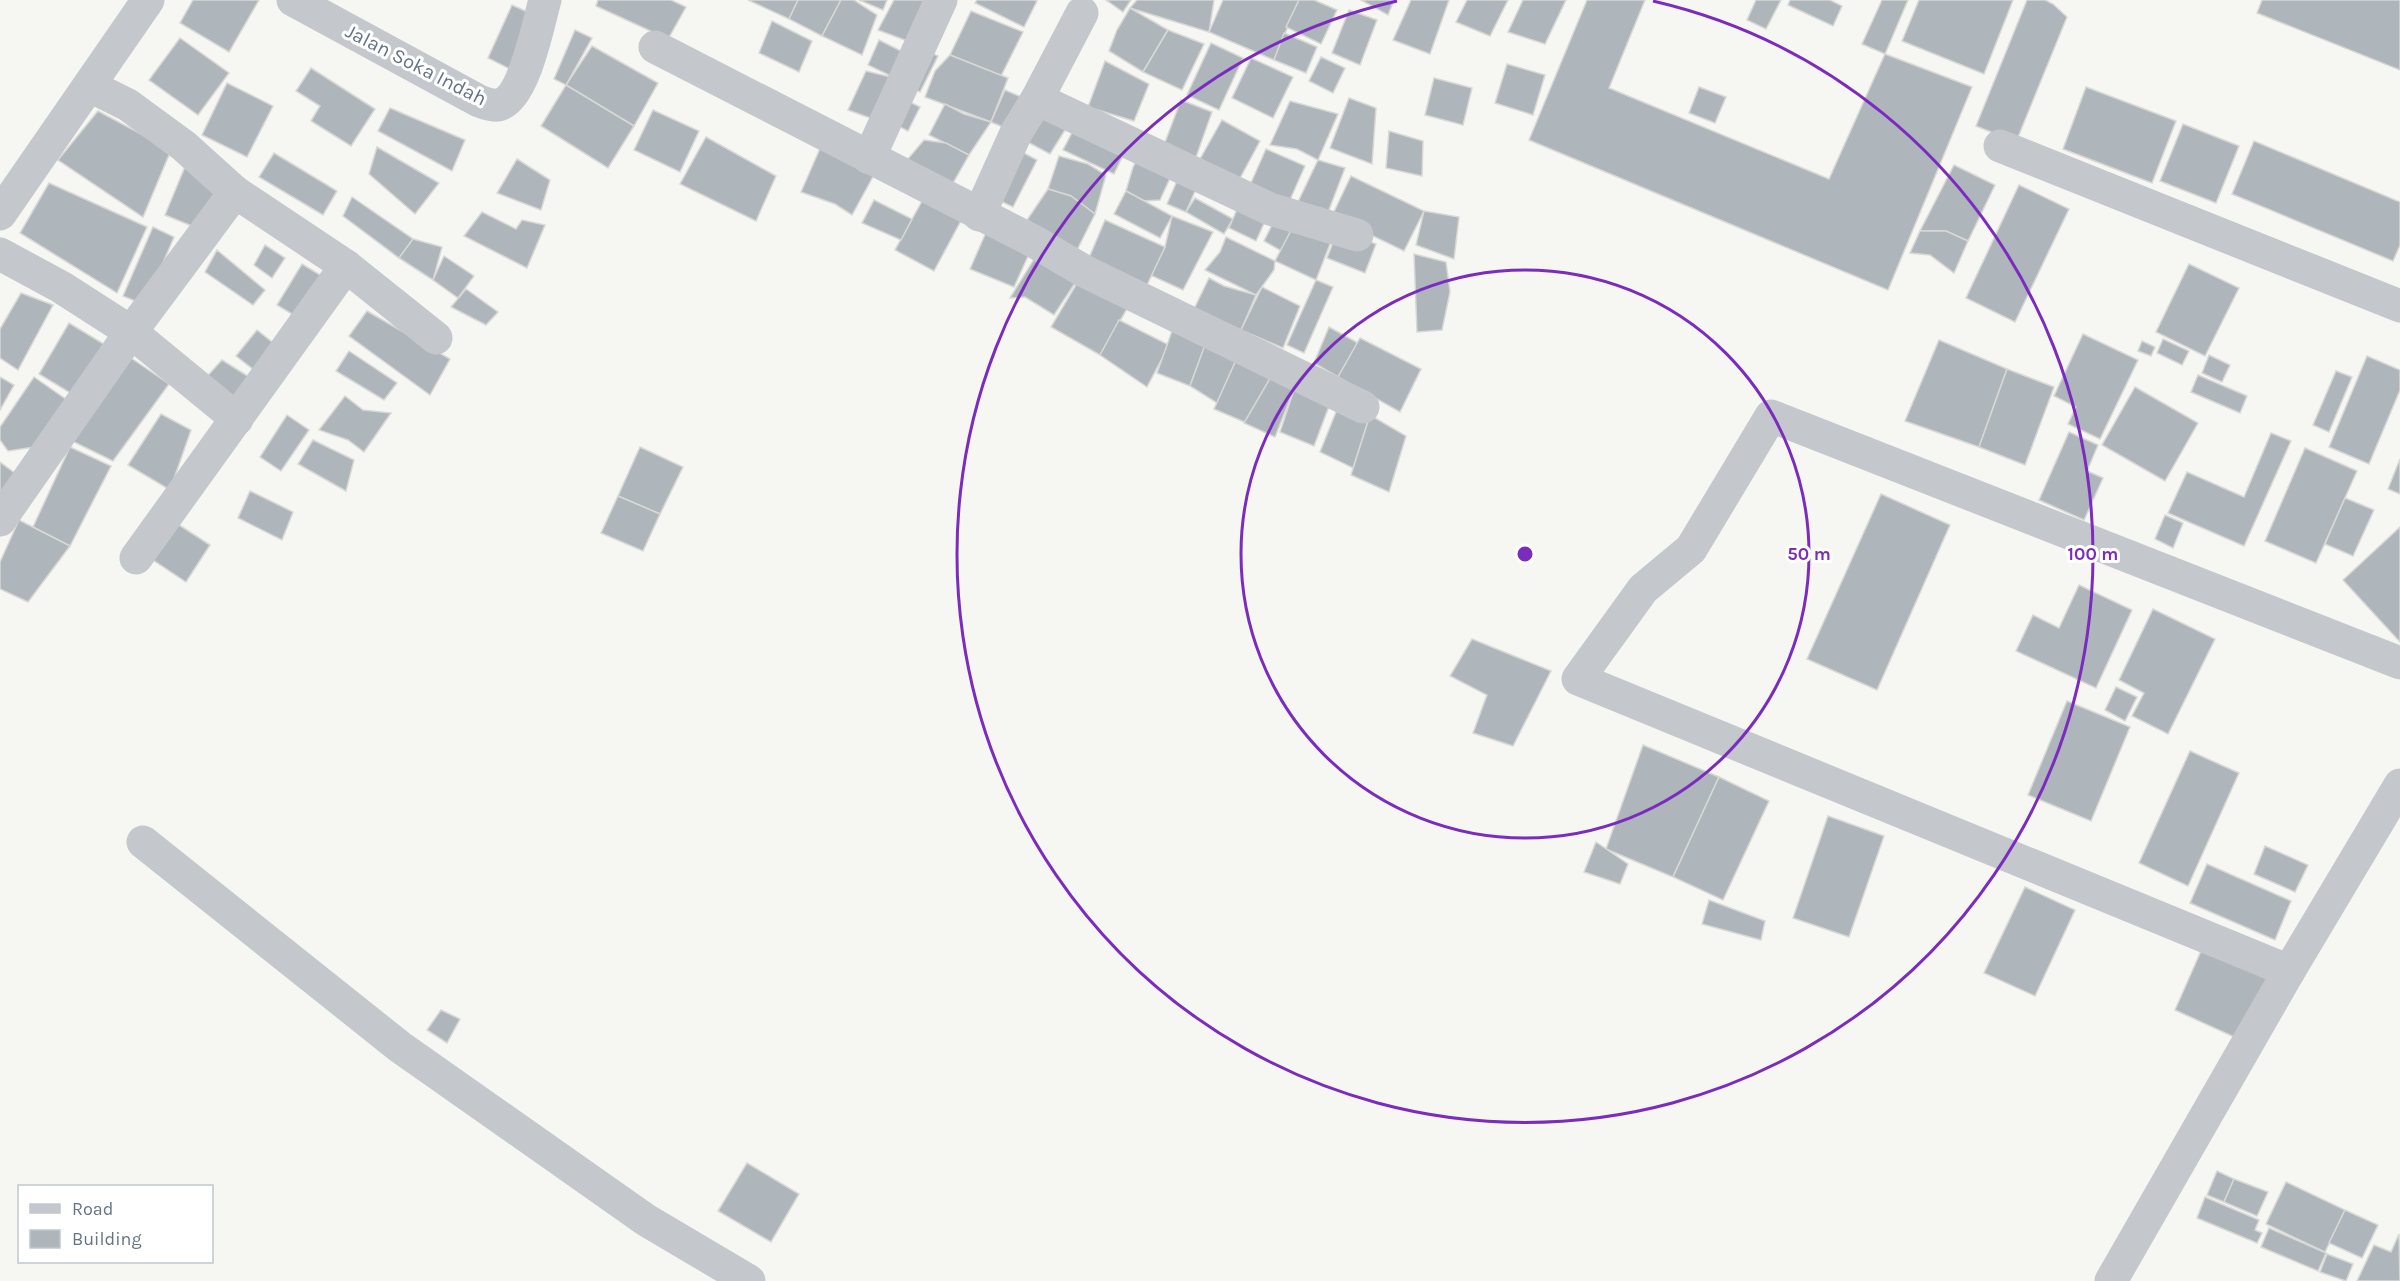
<svg xmlns="http://www.w3.org/2000/svg" width="2400" height="1281" viewBox="0 0 2400 1281" font-family="Karla,sans-serif">
<style>
.building{fill:#aeb5bb;stroke:#d8d8d5;stroke-width:1.5}
.lines{fill:none;stroke-linecap:round;stroke-linejoin:round}
.street{stroke:#c4c7cb;stroke-width:33}
.ring{fill:none;stroke:#7b2cbf;stroke-width:3}
.labels{text-anchor:middle;dominant-baseline:central;stroke-width:6;stroke-linejoin:round;paint-order:stroke}
.street-label{font-size:20px;fill:#647486;stroke:#fff}
.centre{fill:#7b2cbf;stroke:#fff;stroke-width:3}
.ring-label{font-size:18px;text-anchor:middle;font-weight:bold;fill:#7b2cbf;stroke:#fff;stroke-width:6;stroke-linejoin:round;paint-order:stroke}
</style>
<rect width="100%" height="100%" fill="#f6f7f3"/>
<g class="building">
<path d="M193,0h66l-30,52 -49,-29z"/>
<path d="M598,0h73l15,7 -18,32 -72,-33z"/>
<path d="M748,0h50l-9,19z"/>
<path d="M798,0h43l-19,36 -33,-17z"/>
<path d="M841,0h13l23,15 -15,40 -40,-19z"/>
<path d="M859,0h28l-4,10z"/>
<path d="M894,0h39l-15,45 -40,-15z"/>
<path d="M977,0h57l3,1 -13,26 -49,-24z"/>
<path d="M1106,0h25l-8,12z"/>
<path d="M1137,0h77l-5,32 -79,-24z"/>
<path d="M1223,0h76l-25,60 -65,-28z"/>
<path d="M1299,0h15l23,10 -16,34 -35,-17z"/>
<path d="M1361,0h33l-6,15z"/>
<path d="M1411,0h38l-19,54 -37,-14z"/>
<path d="M1467,0h41l-18,36 -34,-14z"/>
<path d="M1523,0h43l-21,44 -37,-12z"/>
<path d="M1587,0h58l-36,88 220,91 56,-125 87,33 -84,203 -359,-150z"/>
<path d="M1756,0h25l-15,29 -19,-9z"/>
<path d="M1790,0h40l12,6 -9,20 -45,-21z"/>
<path d="M1882,0h26l-23,54 -23,-10z"/>
<path d="M1919,0h94l-29,74 -82,-33z"/>
<path d="M2027,0h18l8,4 14,13 -51,125 -40,-16z"/>
<path d="M2262,0h138v70l-143,-57z"/>
<path d="M512,5l22,10 -24,54 -22,-11z"/>
<path d="M1130,8l38,22 -25,42 -34,-21 8,-21z"/>
<path d="M1349,10l28,10 -17,45 -28,-12z"/>
<path d="M971,11l52,21 -22,44 -51,-21z"/>
<path d="M772,21l40,20 -13,31 -40,-19z"/>
<path d="M575,30l17,8 -26,47 -12,-6z"/>
<path d="M1168,30l36,14 -22,46 -39,-18z"/>
<path d="M1284,33l33,14 -11,26 -32,-13z"/>
<path d="M180,38l49,35 -31,42 -49,-35z"/>
<path d="M879,40l28,14 -12,24 -27,-13z"/>
<path d="M1211,43l32,15 -24,52 -32,-15z"/>
<path d="M592,46l66,37 -24,43 -68,-41z"/>
<path d="M925,50l13,6 -18,36 -12,-6z"/>
<path d="M950,55l58,23 -17,44 -66,-25 10,-26z"/>
<path d="M1321,57l24,11 -12,25 -24,-12z"/>
<path d="M1251,58l42,19 -20,41 -41,-20z"/>
<path d="M1105,61l44,23 -15,37 -46,-14z"/>
<path d="M1507,64l38,11 -12,40 -38,-12z"/>
<path d="M311,68l64,41 -24,37 -40,-25 9,-15 -24,-15z"/>
<path d="M866,71l29,7 -11,45 -36,-13z"/>
<path d="M1434,78l38,10 -9,37 -38,-10z"/>
<path d="M227,83l46,23 -26,51 -45,-22z"/>
<path d="M566,85l68,41 -26,42 -67,-42z"/>
<path d="M1699,87l27,10 -11,26 -26,-10z"/>
<path d="M2086,87l90,34 -24,62 -89,-34z"/>
<path d="M1005,90l23,10 -13,32 -24,-10z"/>
<path d="M1349,98l27,10 -4,56 -42,-16z"/>
<path d="M906,100l14,7 -12,24 -14,-7z"/>
<path d="M1181,100l31,12 -16,45 -32,-12z"/>
<path d="M1290,101l48,13 -20,46 -21,-11 -27,-4z"/>
<path d="M945,104l19,10 27,8 -22,33 -40,-20z"/>
<path d="M1041,106l29,16 -20,32 -28,-15z"/>
<path d="M390,108l75,32 -13,31 -74,-40z"/>
<path d="M653,110l46,21 -19,41 -46,-22z"/>
<path d="M98,111l73,39 -28,67 -85,-57z"/>
<path d="M1222,120l38,21 -21,39 -39,-21z"/>
<path d="M2183,124l56,22 -23,57 -56,-22z"/>
<path d="M1076,125l50,24 -12,25 -51,-24z"/>
<path d="M1389,131l34,10 -1,35 -36,-8z"/>
<path d="M706,137l70,39 -20,45 -76,-37z"/>
<path d="M924,140l22,3 23,12 -20,35 -42,-30z"/>
<path d="M2254,141l146,61v43l-7,16 -161,-67z"/>
<path d="M822,144l53,29 -23,42 -17,-11 -34,-12z"/>
<path d="M377,147l62,36 -24,31 -46,-40z"/>
<path d="M1266,149l39,17 -16,36 -39,-17z"/>
<path d="M1143,150l33,15 -16,35 -16,1 -18,-10 7,-24z"/>
<path d="M1020,151l17,9 -24,47 -17,-8z"/>
<path d="M274,153l63,38 -14,24 -64,-38z"/>
<path d="M1059,156l29,8 18,11 -11,39 -24,-18 -23,-7z"/>
<path d="M517,159l33,21 -9,30 -44,-17z"/>
<path d="M1318,160l27,8 -18,47 -30,-11z"/>
<path d="M187,162l39,30 -29,36 -32,-13z"/>
<path d="M1954,165l41,20 -27,56 -22,-10h-26z"/>
<path d="M1180,174l19,8 -13,30 -19,-8z"/>
<path d="M1351,176l73,35 -20,40 -72,-35z"/>
<path d="M49,183l98,44 -30,66 -97,-60z"/>
<path d="M2019,185l50,24 -54,113 -49,-24z"/>
<path d="M1048,189l23,7 24,18 -18,36 -50,-30z"/>
<path d="M1126,191l46,25 -12,22 -46,-24z"/>
<path d="M926,194l38,21 -30,56 -39,-21z"/>
<path d="M352,197l61,42 -14,19 -56,-42z"/>
<path d="M1195,198l38,21 -9,15 -38,-22z"/>
<path d="M1242,198l28,12 -14,31 -27,-13z"/>
<path d="M874,200l38,19 -11,21 -39,-17z"/>
<path d="M1424,211l35,6 -5,42 -38,-14z"/>
<path d="M482,212l34,17 6,-9 23,5 -18,43 -63,-32z"/>
<path d="M1278,213l19,6 -14,33 -19,-11z"/>
<path d="M1172,216l41,16 -30,58 -33,-15 15,-28z"/>
<path d="M1297,219l35,20 -16,41 -41,-19z"/>
<path d="M1105,220l60,27 -18,38 -58,-27z"/>
<path d="M991,221l43,22 -20,44 -44,-18z"/>
<path d="M153,227l21,10 -29,68 -22,-9z"/>
<path d="M1338,230l38,14 -11,29 -38,-15z"/>
<path d="M1920,231h26l22,10 -14,32 -24,-18 -20,-2z"/>
<path d="M1226,237l49,24 -1,9 -18,25 -51,-25 15,-18z"/>
<path d="M413,239l29,8 -9,33 -34,-22z"/>
<path d="M265,245l20,13 -13,20 -18,-13z"/>
<path d="M1041,248l40,26 -27,41 -29,-18 -15,1z"/>
<path d="M217,250l48,40 -12,15 -48,-33z"/>
<path d="M1414,254l32,8 4,30 -8,38 -25,2z"/>
<path d="M444,256l30,20 -16,22 -25,-18z"/>
<path d="M302,264l23,14 -25,41 -23,-14z"/>
<path d="M2189,264l50,24 -34,68 -49,-24z"/>
<path d="M1083,273l48,29 -31,53 -49,-28z"/>
<path d="M1209,278l15,8 32,9 -15,35 -47,-21z"/>
<path d="M1316,280l17,7 -29,66 -17,-8z"/>
<path d="M1262,287l38,19 -17,42 -42,-18z"/>
<path d="M466,289l32,23 -12,13 -35,-18z"/>
<path d="M21,293l32,12 -35,65 -18,-12v-29z"/>
<path d="M367,311l83,48 -20,36 -81,-59z"/>
<path d="M1119,320l50,25 -22,42 -47,-32z"/>
<path d="M1176,320l34,12 -20,54 -33,-13z"/>
<path d="M69,323l38,23 -30,51 -38,-23z"/>
<path d="M1329,327l29,16 -20,34 -24,-14z"/>
<path d="M257,330l20,16 -19,27 -22,-17z"/>
<path d="M2083,334l55,26 -38,79 -32,-15 8,-17 -22,-11z"/>
<path d="M1360,338l61,31 -21,43 -62,-35z"/>
<path d="M2163,339l26,12 -7,14 -25,-12z"/>
<path d="M1939,340l68,29 -28,78 -74,-26z"/>
<path d="M2142,341l13,6 -4,9 -13,-5z"/>
<path d="M1206,342l31,16 -20,45 -27,-17z"/>
<path d="M349,351l48,32 -13,17 -48,-29z"/>
<path d="M2209,355l21,10 -8,17 -20,-9z"/>
<path d="M2367,356l33,14v20l-31,74 -40,-17z"/>
<path d="M131,358l38,26 -56,77 -41,-20z"/>
<path d="M1237,358l35,17 -23,49 -35,-15z"/>
<path d="M222,360l32,20 -20,29 -32,-27z"/>
<path d="M2007,369l47,18 -29,78 -46,-18z"/>
<path d="M2336,371l16,6 -23,55 -16,-7z"/>
<path d="M1272,375l24,9 -21,53 -31,-14z"/>
<path d="M2198,375l49,21 -7,17 -49,-21z"/>
<path d="M0,377l14,8 -14,25z"/>
<path d="M34,377l36,25 -29,44 -33,5 -8,-11v-13z"/>
<path d="M1296,384l38,9 -20,53 -34,-14z"/>
<path d="M2135,387l63,36 -33,58 -63,-36z"/>
<path d="M345,396l18,14 28,3 -27,39 -16,-12 -29,-10z"/>
<path d="M1342,397l28,18 -17,53 -33,-16z"/>
<path d="M161,414l30,16 -21,60 -42,-25z"/>
<path d="M287,415l22,15 -28,41 -21,-14z"/>
<path d="M1370,415l36,21 -17,56 -38,-17z"/>
<path d="M2069,432l29,13 -11,26 16,7 -19,42 -45,-20z"/>
<path d="M2271,433l20,8 -47,105 -76,-33 19,-41 57,25z"/>
<path d="M313,440l41,20 -8,31 -48,-27z"/>
<path d="M70,447l41,19 -41,80 -37,-19z"/>
<path d="M640,447l43,20 -23,47 -42,-18z"/>
<path d="M2305,448l52,23 -41,92 -51,-22z"/>
<path d="M2400,459v35l-12,-5z"/>
<path d="M0,462l16,12 -16,23z"/>
<path d="M250,491l43,21 -11,28 -44,-22z"/>
<path d="M1881,494l69,31 -73,165 -70,-31z"/>
<path d="M618,496l42,18 -17,37 -42,-18z"/>
<path d="M2345,498l29,12 -21,46 -28,-12z"/>
<path d="M2165,515l18,8 -10,25 -18,-9z"/>
<path d="M170,519l40,26 -24,37 -39,-26z"/>
<path d="M19,520l51,26 -42,56 -28,-13v-27z"/>
<path d="M2400,527v115l-57,-62z"/>
<path d="M2079,585l53,25 -36,78 -80,-37 17,-36 26,13z"/>
<path d="M2153,609l62,30 -47,95 -36,-18 12,-23 -25,-13z"/>
<path d="M1472,639l79,32 -38,75 -40,-13 14,-38 -37,-19z"/>
<path d="M2116,687l21,10 -12,24 -20,-11z"/>
<path d="M2067,701l63,26 -39,94 -63,-26z"/>
<path d="M1643,745l76,32 -46,100 -67,-28z"/>
<path d="M2190,751l49,22 -51,113 -49,-23z"/>
<path d="M1719,777l50,24 -46,99 -50,-23z"/>
<path d="M1828,816l56,20 -35,101 -56,-19z"/>
<path d="M1596,842l32,22 -8,20 -36,-12z"/>
<path d="M2265,846l43,19 -13,27 -41,-18z"/>
<path d="M2207,864l84,37 -16,39 -85,-37z"/>
<path d="M2025,887l50,23 -40,86 -51,-23z"/>
<path d="M1709,900l56,21 -4,19 -59,-16z"/>
<path d="M2205,942l69,31 -31,68 -68,-31z"/>
<path d="M441,1010l19,9 -13,24 -20,-13z"/>
<path d="M747,1163l52,31 -28,48 -53,-31z"/>
<path d="M2217,1171l17,8 -10,23 -17,-7z"/>
<path d="M2234,1179l34,13 -11,24 -33,-14z"/>
<path d="M2286,1182l59,28 -20,42 -59,-28z"/>
<path d="M2205,1197l54,23 -4,10 7,3 -5,10 -60,-25z"/>
<path d="M2345,1210l33,15 -16,33 -33,-15z"/>
<path d="M2269,1228l57,25 -8,18 -57,-24z"/>
<path d="M2399,1234l1,47h-43l17,-36 17,7z"/>
<path d="M2327,1254l26,10 -7,17 -26,-9z"/>
</g>
<g class="lines">
<g class="street">
<path d="M293,0l186,101c5,2 13,5 19,4 26,-5 40,-81 47,-105"/>
<path d="M655,47l380,195 49,29 279,136"/>
<path d="M90,86l38,19 56,41 51,46 111,74 -210,292"/>
<path d="M1037,99l233,110 87,26"/>
<path d="M2000,146l400,160"/>
<path d="M869,158l72,-158"/>
<path d="M0,214l148,-214"/>
<path d="M979,215l37,-82 21,-34 45,-86"/>
<path d="M0,254l61,33 70,45 106,87"/>
<path d="M346,266l90,72"/>
<path d="M0,520l131,-188 104,-140"/>
<path d="M143,842l257,205 246,173 103,61"/>
<path d="M2289,971l-711,-292 65,-90 48,-40 80,-133 629,247"/>
<path d="M2111,1281l178,-310 111,-186"/>
</g>
</g>
<g class="ring">
<circle cx="1525" cy="554" r="284"/>
<path d="M1653 1A568 568 0 1 1 1397 1"/>
</g>
<g class="labels">
<g class="street-label">
<text transform="translate(416 65) rotate(27)">Jalan Soka Indah</text>
</g>
</g>
<circle cx="1525" cy="554" r="9" class="centre"/>
<g class="ring-label">
<text x="1809" y="560">50 m</text>
<text x="2093" y="560">100 m</text>
</g>
<rect x="18" y="1185" width="195" height="78" fill="#ffffff" stroke="#c1c7cf" stroke-width="1.5"/>
<rect x="30" y="1204" width="30" height="9" fill="#c4c7cb" stroke="#c1c7cf" stroke-width="1.5"/>
<text x="72" y="1215" font-size="18" fill="#647486">Road</text>
<rect x="30" y="1230" width="30" height="18" fill="#aeb5bb" stroke="#c1c7cf" stroke-width="1.5"/>
<text x="72" y="1245" font-size="18" fill="#647486">Building</text>
</svg>
